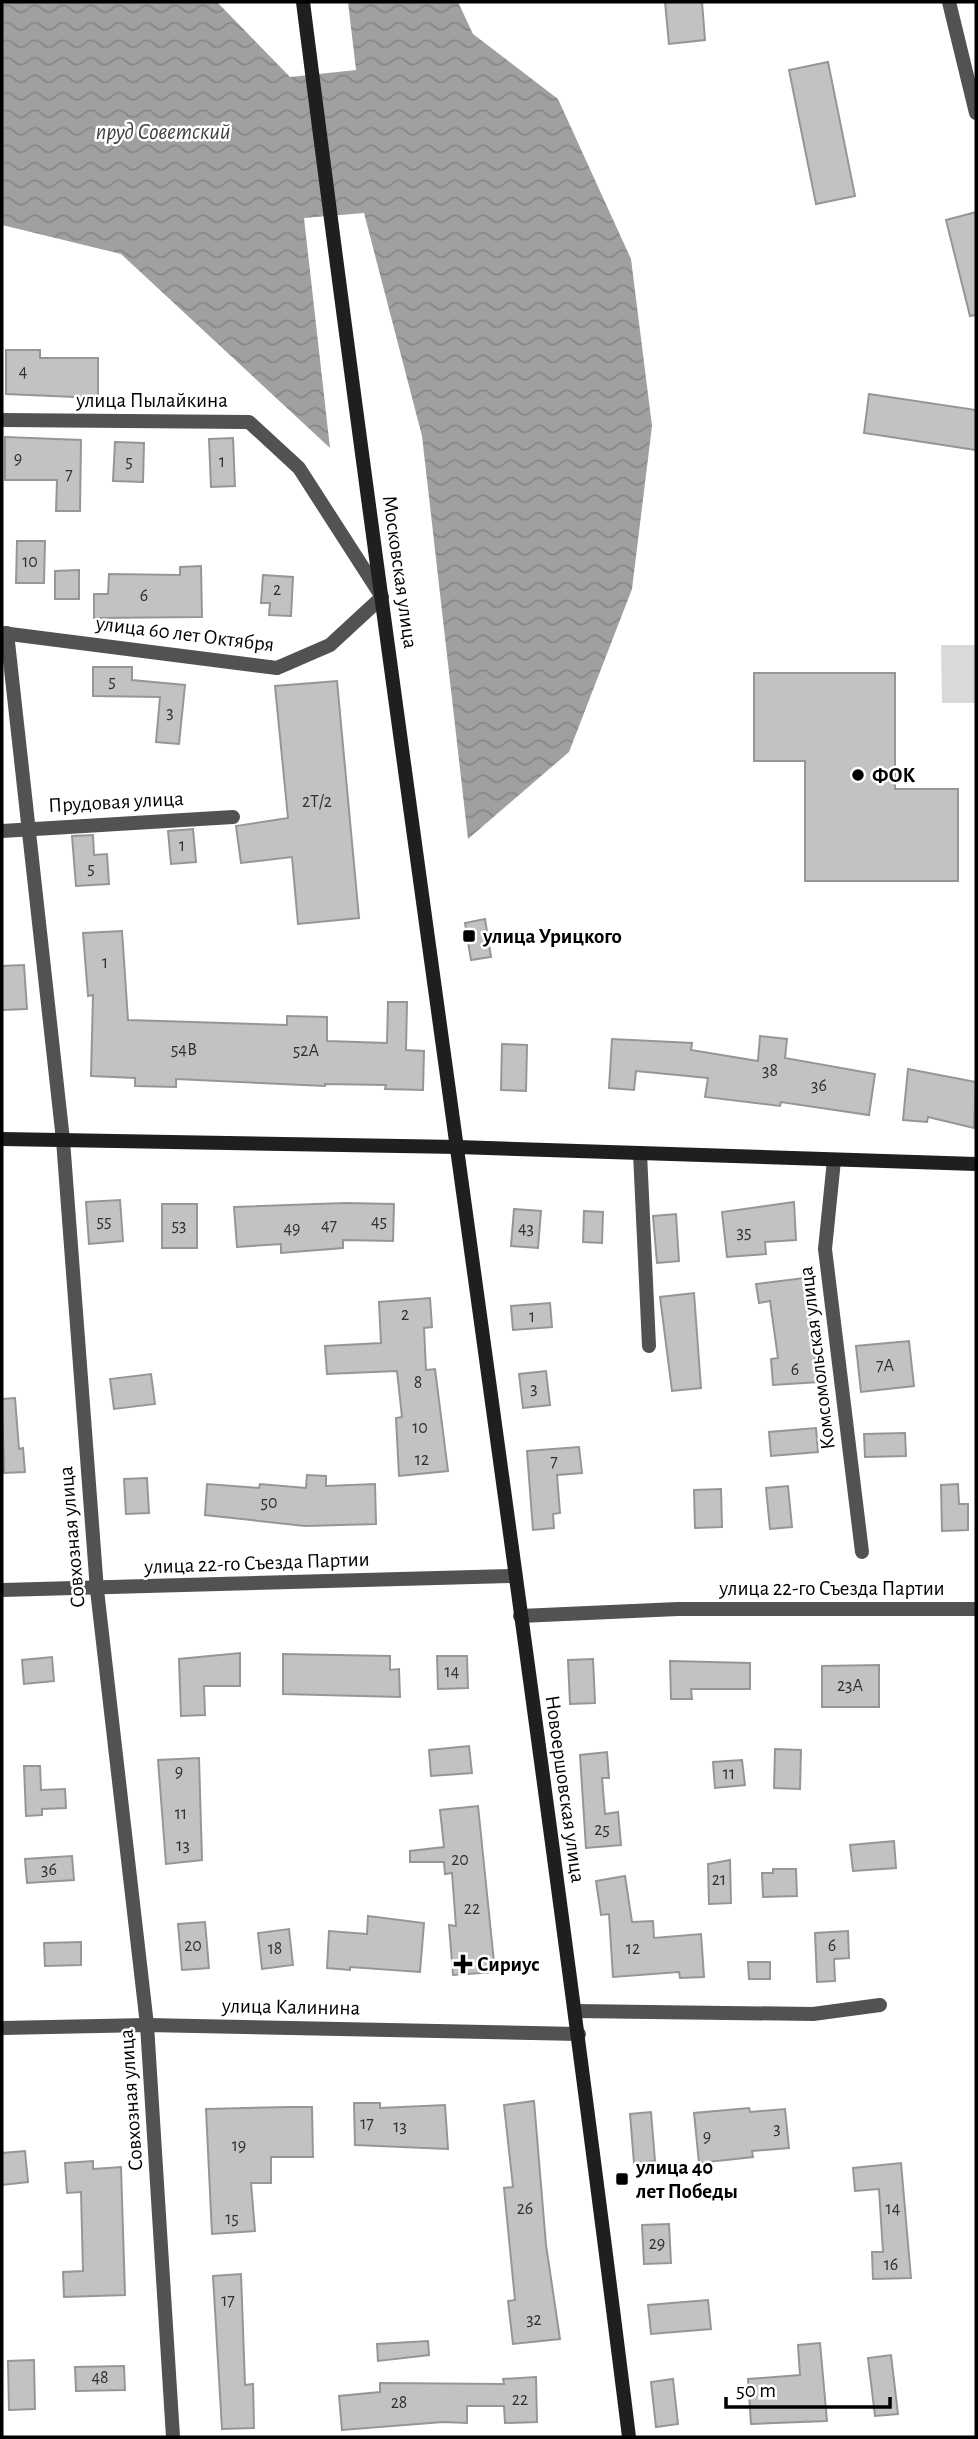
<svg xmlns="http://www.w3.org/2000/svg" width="978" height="2439" viewBox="0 0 978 2439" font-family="'Alegreya Sans',sans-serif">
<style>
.garden{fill:#d9d9d9}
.water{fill:url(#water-waves)}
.building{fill:#c2c2c2;stroke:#969696;stroke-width:2}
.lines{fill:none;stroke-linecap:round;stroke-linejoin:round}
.street{stroke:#525252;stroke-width:14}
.secondary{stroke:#1f1f1f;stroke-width:14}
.poi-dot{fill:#000;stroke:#fff;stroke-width:2.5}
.labels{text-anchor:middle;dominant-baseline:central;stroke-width:5;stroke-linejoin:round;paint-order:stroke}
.number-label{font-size:18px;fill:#303030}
.street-label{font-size:21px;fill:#000;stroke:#fff}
.poi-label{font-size:21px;font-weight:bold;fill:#000;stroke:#fff;text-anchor:start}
.water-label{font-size:23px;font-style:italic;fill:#414141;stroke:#fff}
</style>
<defs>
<pattern id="water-waves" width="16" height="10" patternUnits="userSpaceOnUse" patternTransform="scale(1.75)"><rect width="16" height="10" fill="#a0a0a0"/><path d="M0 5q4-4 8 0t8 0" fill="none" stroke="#888"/></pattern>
</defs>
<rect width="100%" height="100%" fill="#fff"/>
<path class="garden" d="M941,645h35v58h-34z"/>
<path class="water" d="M2,2h215l73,75 66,-7 -8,-68h110l15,32 85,65 73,160 21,167 -20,163 -63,163 -101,87 -46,-403 -58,-223 -60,5 26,230 -209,-194 -119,-29z"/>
<g class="building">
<path d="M665,2h37l3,38 -36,4z"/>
<path d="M828,62l27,134 -39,8 -27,-134z"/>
<path d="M976,212v103l-6,1 -24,-96z"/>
<path d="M6,350h34v8h58v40l-92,-4z"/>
<path d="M869,394l107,16v40l-112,-17z"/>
<path d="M5,437l76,3 -1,71h-24l1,-31h-52z"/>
<path d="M233,438l2,48 -24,1 -2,-48z"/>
<path d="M115,442l29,1 -1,39 -30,-1z"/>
<path d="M17,541h28l-1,42h-28z"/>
<path d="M201,566l1,51 -108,1v-24h14l1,-20 71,1v-8z"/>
<path d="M79,570v29h-24v-28z"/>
<path d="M263,575l30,2 -2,39 -22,-1 1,-12h-9z"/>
<path d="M93,667h39v13l53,5 -6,59 -23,-2 4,-45 -67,-1z"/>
<path d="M754,673h141v116h63v92h-153v-120h-51z"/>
<path d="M337,681l22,237 -61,6 -6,-67 -51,6 -5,-37 52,-8 -13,-132z"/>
<path d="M193,829l3,33 -25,2 -3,-33z"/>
<path d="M93,835l1,20 13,-1 2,30 -33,2 -4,-50z"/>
<path d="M485,919l6,38 -20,3 -6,-37z"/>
<path d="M122,931l6,89 159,5v-9l40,1v24l60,2 1,-41h19l-1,48 18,1 -1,39 -38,-1 1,-4 -61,-1v2l-149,-7v8l-41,-1v-8l-44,-2 2,-81 -5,1 -5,-63z"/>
<path d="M24,965l3,44 -25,1v-44z"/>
<path d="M760,1036l27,3 -2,19 90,16 -6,41 -88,-13 -1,4 -75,-9 3,-19 -72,-7 -2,19 -25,-2 3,-49 80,4 -1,7 67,11z"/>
<path d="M502,1044l25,1 -1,46 -25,-1z"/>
<path d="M908,1069l68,13 -2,46 -46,-11 -1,5 -24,-2z"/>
<path d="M120,1200l3,41 -34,3 -3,-42z"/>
<path d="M794,1202l2,38 -31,2 1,12 -39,3 -5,-45z"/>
<path d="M345,1203l49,1 -1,37 -50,-1v8l-62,5v-9l-44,3 -3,-40z"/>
<rect x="162" y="1204" width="35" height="44"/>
<path d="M514,1209l27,2 -3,37 -27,-2z"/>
<path d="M584,1211l19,1 -1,31 -19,-1z"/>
<path d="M676,1214l3,47 -22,2 -4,-47z"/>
<path d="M804,1278l15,104 -46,3 -2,-26 7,-1 -8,-57 -11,2 -3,-19z"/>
<path d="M694,1293l7,95 -29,3 -12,-94z"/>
<path d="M430,1298l2,29 -8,1 2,42 9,-1 13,102 -49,5 -3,-58 6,-1 -5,-46 -70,3 -2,-28 56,-3 -2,-41z"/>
<path d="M550,1303l2,24 -39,3 -2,-24z"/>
<path d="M909,1341l5,45 -53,6 -5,-46z"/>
<path d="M546,1371l4,34 -27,3 -4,-34z"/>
<path d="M151,1374l4,30 -41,5 -4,-30z"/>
<path d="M15,1398l4,51 4,-1 2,24 -21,1 -2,-74z"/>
<path d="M816,1428l2,24 -47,4 -2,-24z"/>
<path d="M905,1433l1,23 -41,1 -1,-23z"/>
<path d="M579,1447l3,26 -25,2 3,38 -7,1 1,14 -21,2 -6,-79z"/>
<path d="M307,1475l19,1v10l49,-2 1,40 -71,2 -100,-11 2,-31 52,4 1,-4 46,4z"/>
<path d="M147,1478l2,35 -23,1 -2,-35z"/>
<path d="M958,1484l1,20h9v26l-26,1 -1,-46z"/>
<path d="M788,1486l4,41 -22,2 -4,-41z"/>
<path d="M721,1489l1,38 -27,1 -1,-38z"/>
<path d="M240,1653v33h-36l1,29 -24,1 -2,-57z"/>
<path d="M283,1654l107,2v14l9,-1 1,28 -117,-3z"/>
<path d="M437,1656h30l1,32 -30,1z"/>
<path d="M52,1657l2,24 -30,3 -2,-24z"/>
<path d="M593,1659l2,44 -25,1 -2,-44z"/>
<path d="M670,1661l80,2v26h-59l1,10h-21z"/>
<path d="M879,1665v42h-57v-41z"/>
<path d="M469,1746l3,27 -41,3 -2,-26z"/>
<path d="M775,1749l26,1 -1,39 -26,-1z"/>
<path d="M607,1752l2,26h-7l3,36 13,-2 3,33 -35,3 -6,-93z"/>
<path d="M199,1758l3,102 -36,4 -8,-104z"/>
<path d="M742,1760l3,25 -30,3 -2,-26z"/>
<path d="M24,1766h16l1,24 24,-1 1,19 -24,1v6l-16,1z"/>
<path d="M478,1806l17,166 -42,3 -4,-50 7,1 -4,-53 -7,1 -1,-12h-34v-11l34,-4 -4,-37z"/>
<path d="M894,1841l2,27 -43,3 -3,-26z"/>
<path d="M72,1856l2,24 -47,3 -2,-24z"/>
<path d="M730,1860l1,43 -22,1 -1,-40z"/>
<path d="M773,1869h23l1,27 -34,1 -1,-24h11z"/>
<path d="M625,1876l7,46 21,-1 1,17 47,-4 3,43 -24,1 -1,-6 -66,5 -4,-63 -8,1 -5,-34z"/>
<path d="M368,1916l56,7 -4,49 -70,-5v3l-23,-2 2,-37 38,3z"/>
<path d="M205,1922l4,46 -27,2 -4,-46z"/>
<path d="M289,1929l4,36 -31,4 -4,-36z"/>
<path d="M848,1931l1,27 -15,1 1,22 -18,1 -2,-49z"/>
<path d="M81,1942v23l-36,1 -1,-23z"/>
<path d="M748,1962h22v17h-21z"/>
<path d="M534,2101l12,144 14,94 -47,5 -5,-43 7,-1 -11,-112 9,-1 -9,-82z"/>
<path d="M354,2103h26v5l65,-3 3,44 -93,-4z"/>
<path d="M289,2107h23l1,50h-42v26h-20l4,48 -43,3 -6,-125z"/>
<path d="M749,2108l1,4 35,-3 4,39 -37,3 1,6 -54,6 -5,-50z"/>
<path d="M651,2112l4,49 -21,2 -4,-49z"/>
<path d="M25,2151l3,31 -26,3v-32z"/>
<path d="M93,2161v8l28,-2 4,128 -61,2 -1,-25 20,-1 -2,-79 -14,1 -2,-30z"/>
<path d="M901,2163l10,115 -38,1 -1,-27h11l-4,-63 -24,2 -2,-23z"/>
<path d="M669,2224l2,39 -27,1 -2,-39z"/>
<path d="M241,2274l4,111 8,-1 1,44 -32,1 -9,-153z"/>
<path d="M708,2300l3,29 -60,5 -3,-29z"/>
<path d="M428,2341l1,14 -51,6 -1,-17z"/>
<path d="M820,2343l7,78 -76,3 -3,-45 52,-4 -2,-30z"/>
<path d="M891,2355l7,59 -23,2 -7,-58z"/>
<path d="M34,2360l1,49 -26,1 -1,-49z"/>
<path d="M124,2366l1,24 -49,1 -1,-24z"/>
<path d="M536,2377l1,45 -32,1 -1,-17h-37v17l-24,-1 -101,8 -3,-34 41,-4v-9l124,1 -1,-5z"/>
<path d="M673,2379l5,45 -22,3 -5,-45z"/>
</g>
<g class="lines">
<g class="street">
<path d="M949,2l27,111"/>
<path d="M2,420l247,2 50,46 83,129 -52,48 -53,23 -275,-35"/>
<path d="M7,633l56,507 34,450 50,435 26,412"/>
<path d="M2,831l231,-14"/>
<path d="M640,1153l9,193"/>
<path d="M834,1160l-9,89 37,303"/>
<path d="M2,1590l512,-14"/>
<path d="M520,1616l158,-7h298"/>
<path d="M575,2011l238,3 67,-9"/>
<path d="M2,2028l145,-3 432,9"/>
</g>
<g class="secondary">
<path d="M303,2c103,812 225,1622 326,2435"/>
<path d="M2,1139l456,8 518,17"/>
</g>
</g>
<g class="poi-dot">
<circle cx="858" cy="775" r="7"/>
<rect x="462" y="929" width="14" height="14" rx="3.5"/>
<path d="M459.5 1953.5h7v7h7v7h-7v7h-7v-7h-7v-7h7z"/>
<rect x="615" y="2172" width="14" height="14" rx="3.5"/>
</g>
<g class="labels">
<g class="number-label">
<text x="23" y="372">4</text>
<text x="18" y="459">9</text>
<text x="129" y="462">5</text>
<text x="222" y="462">1</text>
<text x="69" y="475">7</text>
<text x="30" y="562">10</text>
<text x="277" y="590">2</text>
<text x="144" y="596">6</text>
<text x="112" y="682">5</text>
<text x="170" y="713">3</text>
<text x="317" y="802">2Т/2</text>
<text x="182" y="846">1</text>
<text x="91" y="869">5</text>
<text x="105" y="963">1</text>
<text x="184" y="1050">54В</text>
<text x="306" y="1051">52А</text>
<text x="770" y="1071">38</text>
<text x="819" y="1086">36</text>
<text x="104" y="1222">55</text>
<text x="379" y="1222">45</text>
<text x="179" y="1226">53</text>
<text x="329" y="1226">47</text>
<text x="292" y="1229">49</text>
<text x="526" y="1229">43</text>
<text x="744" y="1233">35</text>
<text x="405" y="1315">2</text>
<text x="532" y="1317">1</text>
<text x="885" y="1366">7А</text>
<text x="795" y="1370">6</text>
<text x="418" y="1383">8</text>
<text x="534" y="1389">3</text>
<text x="420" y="1428">10</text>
<text x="422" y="1460">12</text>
<text x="554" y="1462">7</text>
<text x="269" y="1503">50</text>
<text x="452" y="1672">14</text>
<text x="850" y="1686">23А</text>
<text x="179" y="1772">9</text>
<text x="729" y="1774">11</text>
<text x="181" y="1814">11</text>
<text x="602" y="1830">25</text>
<text x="183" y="1846">13</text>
<text x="460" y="1860">20</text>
<text x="49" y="1870">36</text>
<text x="719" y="1880">21</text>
<text x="472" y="1909">22</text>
<text x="193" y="1946">20</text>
<text x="832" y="1946">6</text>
<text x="275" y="1949">18</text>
<text x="633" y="1949">12</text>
<text x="367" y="2124">17</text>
<text x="400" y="2127">13</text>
<text x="777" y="2129">3</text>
<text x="707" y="2137">9</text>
<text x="239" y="2146">19</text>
<text x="525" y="2209">26</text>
<text x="893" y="2209">14</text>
<text x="232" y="2219">15</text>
<text x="657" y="2244">29</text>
<text x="891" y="2265">16</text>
<text x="228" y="2301">17</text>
<text x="534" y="2320">32</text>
<text x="100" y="2378">48</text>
<text x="520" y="2400">22</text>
<text x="399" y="2403">28</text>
</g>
<g class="street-label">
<text x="152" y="400">улица Пылайкина</text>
<text transform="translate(400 572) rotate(82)">Московская улица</text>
<text transform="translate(185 634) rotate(7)">улица 60 лет Октября</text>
<text transform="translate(116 802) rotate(-3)">Прудовая улица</text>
<text transform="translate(817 1358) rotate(-97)">Комсомольская улица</text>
<text transform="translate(72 1537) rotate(-95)">Совхозная улица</text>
<text transform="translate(257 1563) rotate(-2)">улица 22-го Съезда Партии</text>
<text x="832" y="1588">улица 22-го Съезда Партии</text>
<text transform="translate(565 1789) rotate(82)">Новоершовская улица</text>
<text transform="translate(291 2007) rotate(1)">улица Калинина</text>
<text transform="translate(131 2100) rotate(-94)">Совхозная улица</text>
</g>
<g class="poi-label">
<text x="872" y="775">ФОК</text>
<text x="483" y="936">улица Урицкого</text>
<text x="477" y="1964">Сириус</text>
<text x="636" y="2167">улица 40<tspan x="636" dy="24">лет Победы</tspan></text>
</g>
<g class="water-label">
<text x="163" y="132">пруд Советский</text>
</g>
</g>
<rect width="978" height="2439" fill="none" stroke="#000000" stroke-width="7"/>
<path d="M726 2397v10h164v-10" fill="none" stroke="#000000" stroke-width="3.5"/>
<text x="736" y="2397" font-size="21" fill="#000000" stroke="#ffffff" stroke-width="5" paint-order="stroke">50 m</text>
</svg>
